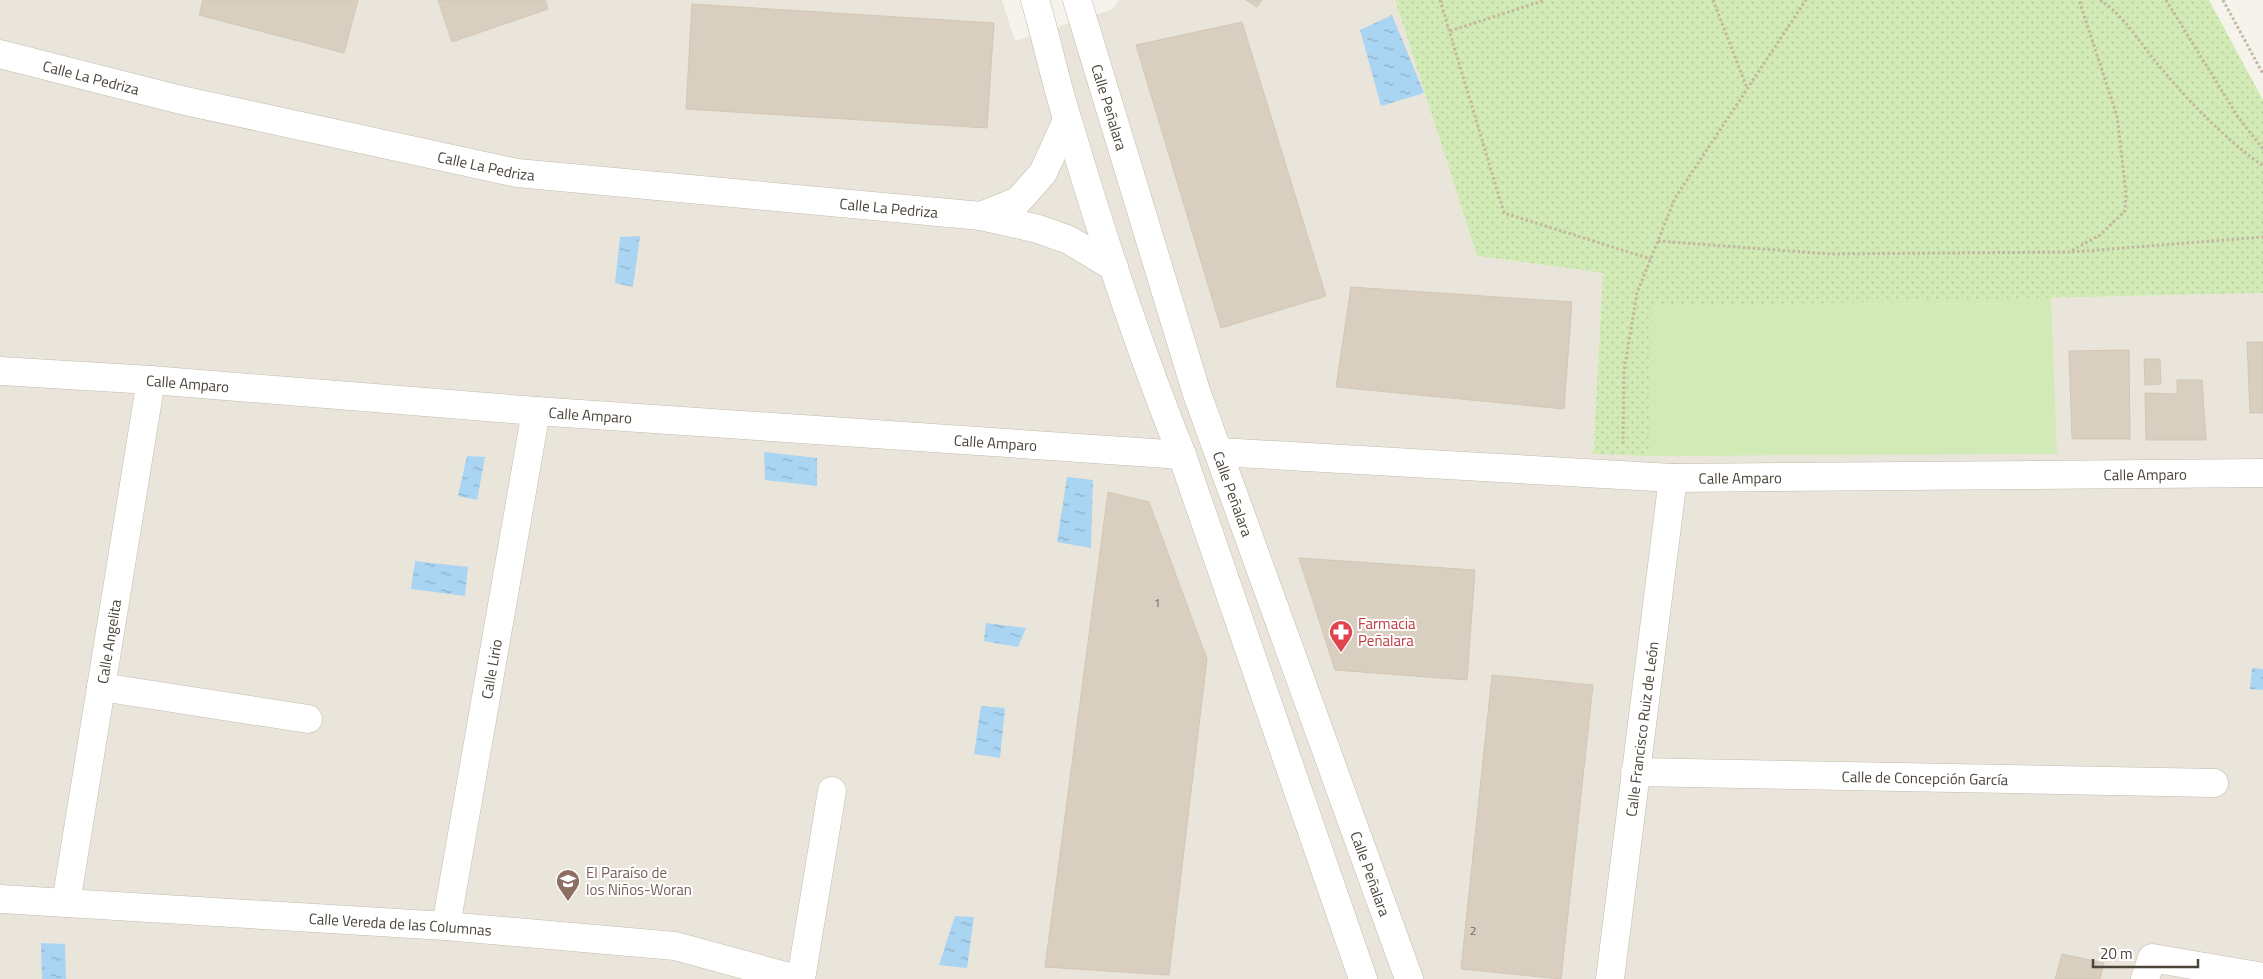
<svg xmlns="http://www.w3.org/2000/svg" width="2263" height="979" viewBox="0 0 2263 979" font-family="'Titillium Web',sans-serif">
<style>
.residential{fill:#eae5da}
.green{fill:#d2eab5}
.park{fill:url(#park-dots)}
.water{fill:url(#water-ripples)}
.building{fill:#d8cfc1;stroke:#d3c7b4}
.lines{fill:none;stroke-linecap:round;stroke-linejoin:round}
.minor-casing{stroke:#c2bbae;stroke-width:29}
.path{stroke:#c4b79f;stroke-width:3;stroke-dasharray:2.5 2.5;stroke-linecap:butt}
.minor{stroke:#fff;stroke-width:28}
.labels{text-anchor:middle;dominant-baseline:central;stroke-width:4;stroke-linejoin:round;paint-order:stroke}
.number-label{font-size:12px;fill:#6e675b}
.street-label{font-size:15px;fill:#4b4439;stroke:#fff}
.health-label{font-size:15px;fill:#be3a42;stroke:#fff;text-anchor:start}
.education-label{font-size:15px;fill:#785e54;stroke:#fff;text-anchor:start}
</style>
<defs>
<pattern id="park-dots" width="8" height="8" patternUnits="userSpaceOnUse" patternTransform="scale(1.25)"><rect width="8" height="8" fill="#d2eab5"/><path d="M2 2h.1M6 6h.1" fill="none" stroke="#b6ca9c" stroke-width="1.8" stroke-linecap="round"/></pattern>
<pattern id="water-ripples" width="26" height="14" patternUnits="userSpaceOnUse" patternTransform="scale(1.25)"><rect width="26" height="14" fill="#a9d4f2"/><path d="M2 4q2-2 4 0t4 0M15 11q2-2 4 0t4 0" fill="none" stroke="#8caec5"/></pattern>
</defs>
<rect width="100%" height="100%" fill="#f6f3ec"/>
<path class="residential" d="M0,0h1002l13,41 98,-32 6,-9h276l82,256 126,17 -10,181 59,-147 611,-14v686h-2263z"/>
<path class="green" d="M2051,297l6,157 -406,2 1,-149z"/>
<path class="park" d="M1395,0h814l54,100v193l-611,14 -1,149 -58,-2 10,-181 -126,-17z"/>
<g class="water">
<path d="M1392,15l32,78 -43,13 -21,-76z"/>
<path d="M640,236l-7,51 -18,-4 5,-46z"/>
<path d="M764,452l53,6v28l-52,-6z"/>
<path d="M467,456l18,1 -8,43 -19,-4z"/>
<path d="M1067,477l26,3 -2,68 -34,-6z"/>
<path d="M415,561l53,6 -3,29 -54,-7z"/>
<path d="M986,623l40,5 -8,19 -34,-6z"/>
<path d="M2252,668l11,1v21l-13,-1z"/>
<path d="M981,706l24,2 -5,50 -26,-4z"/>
<path d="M955,916l19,1 -7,51 -28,-3z"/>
<path d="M41,943l24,1 1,35h-24z"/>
</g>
<g class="building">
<path d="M203,0h155l-14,53 -145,-38z"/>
<path d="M438,0h107l3,9 -96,33z"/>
<path d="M1246,0h16l-5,7z"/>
<path d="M692,4l302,19 -7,105 -301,-19z"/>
<path d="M1242,22l84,274 -105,32 -85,-283z"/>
<path d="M1351,287l221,15 -8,107 -228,-22z"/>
<path d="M2247,342h16v71h-13z"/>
<path d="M2129,350l1,89h-58l-3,-88z"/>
<path d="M2144,359h16l1,25 -16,1z"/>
<path d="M2177,380h25l4,60h-60l-1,-47 32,1z"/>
<path d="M1108,492l41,10 58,157 -38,316 -124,-8z"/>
<path d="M1299,558l176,12 -8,110 -132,-10z"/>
<path d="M1492,675l101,10 -32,294 -100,-10z"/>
<path d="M2062,954l42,9 -4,16h-45z"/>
</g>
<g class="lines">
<g class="minor-casing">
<g id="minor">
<path d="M1035,0c12,40 20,81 33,121 33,112 70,225 114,334l181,524"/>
<path id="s1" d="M1077,0l119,391 213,588"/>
<path id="s2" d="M0,54l181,46 336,73 464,43"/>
<path d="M1067,120l-24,53 -25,28 -37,15 57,13 31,11 45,27"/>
<path id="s3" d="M0,371l151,9 385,31 646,44"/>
<path id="s4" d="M1220,452l453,26 590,-5"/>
<path d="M101,687l207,32"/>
<path id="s5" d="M1635,772l579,11"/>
<path id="s6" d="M0,899l446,27 229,20 121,33"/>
<path id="s7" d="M66,903l85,-523"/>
<path id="s8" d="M446,926l90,-515"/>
<path d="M801,979l31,-188"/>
<path id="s9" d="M1610,979l63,-501"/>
<path d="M2145,979l7,-21 111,19"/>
</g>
</g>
<g class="path">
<path d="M1440,0l64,213 147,46"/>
<path d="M1713,0l34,88"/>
<path d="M2100,0c24,15 38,41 56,62 31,38 67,75 107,104"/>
<path d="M2166,0l72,117 25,32"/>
<path d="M2223,0l40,74"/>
<path d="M1450,31l95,-31"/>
<path d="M1658,241l172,13 239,-2 31,-17 25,-24 1,-18 -9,-77 -38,-116"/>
<path d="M2072,252l191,-15"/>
<path d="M1623,444l1,-73 13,-78 38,-95 131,-198"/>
</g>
<use href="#minor" class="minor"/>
</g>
<defs>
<g id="pharmacy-pin" transform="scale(1.25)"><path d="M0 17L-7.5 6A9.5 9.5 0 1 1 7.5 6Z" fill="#e0444e" stroke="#fff"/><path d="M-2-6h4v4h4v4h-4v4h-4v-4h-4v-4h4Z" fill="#fff"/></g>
<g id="school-pin" transform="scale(1.25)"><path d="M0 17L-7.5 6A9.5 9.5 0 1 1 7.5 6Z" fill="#8d6e63" stroke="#fff"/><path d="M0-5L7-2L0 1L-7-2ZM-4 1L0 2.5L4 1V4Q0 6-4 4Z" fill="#fff"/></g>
</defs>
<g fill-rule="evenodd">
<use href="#pharmacy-pin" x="1341" y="632"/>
<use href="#school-pin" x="568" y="881"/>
</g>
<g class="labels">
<g class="number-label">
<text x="1157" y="602">1</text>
<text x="1473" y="930">2</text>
</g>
<g class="street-label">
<text stroke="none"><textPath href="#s2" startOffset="94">Calle La Pedriza</textPath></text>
<text stroke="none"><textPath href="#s1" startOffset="112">Calle Peñalara</textPath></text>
<text stroke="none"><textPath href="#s2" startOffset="499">Calle La Pedriza</textPath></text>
<text stroke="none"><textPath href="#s2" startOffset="904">Calle La Pedriza</textPath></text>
<text stroke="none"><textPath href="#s3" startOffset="188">Calle Amparo</textPath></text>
<text stroke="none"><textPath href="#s3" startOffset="592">Calle Amparo</textPath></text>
<text stroke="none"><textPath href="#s3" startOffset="998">Calle Amparo</textPath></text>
<text stroke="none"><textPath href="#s4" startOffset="926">Calle Amparo</textPath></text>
<text stroke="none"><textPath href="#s4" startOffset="521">Calle Amparo</textPath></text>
<text stroke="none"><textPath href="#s1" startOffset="518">Calle Peñalara</textPath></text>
<text stroke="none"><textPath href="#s7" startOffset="265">Calle Angelita</textPath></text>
<text stroke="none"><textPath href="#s8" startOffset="261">Calle Lirio</textPath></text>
<text stroke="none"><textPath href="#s9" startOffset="252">Calle Francisco Ruiz de León</textPath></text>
<text stroke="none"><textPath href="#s5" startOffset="290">Calle de Concepción García</textPath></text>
<text stroke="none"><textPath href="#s1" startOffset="922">Calle Peñalara</textPath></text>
<text stroke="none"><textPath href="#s6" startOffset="401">Calle Vereda de las Columnas</textPath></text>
</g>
<g class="health-label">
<text x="1358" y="623">Farmacia<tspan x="1358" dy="17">Peñalara</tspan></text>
</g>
<g class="education-label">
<text x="586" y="872">El Paraíso de<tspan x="586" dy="17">los Niños-Woran</tspan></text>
</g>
</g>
<path d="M2093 959v8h105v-8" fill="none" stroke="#4b4439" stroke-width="2.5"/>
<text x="2100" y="959" font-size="15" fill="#4b4439" stroke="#ffffff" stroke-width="4" paint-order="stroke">20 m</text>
</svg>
